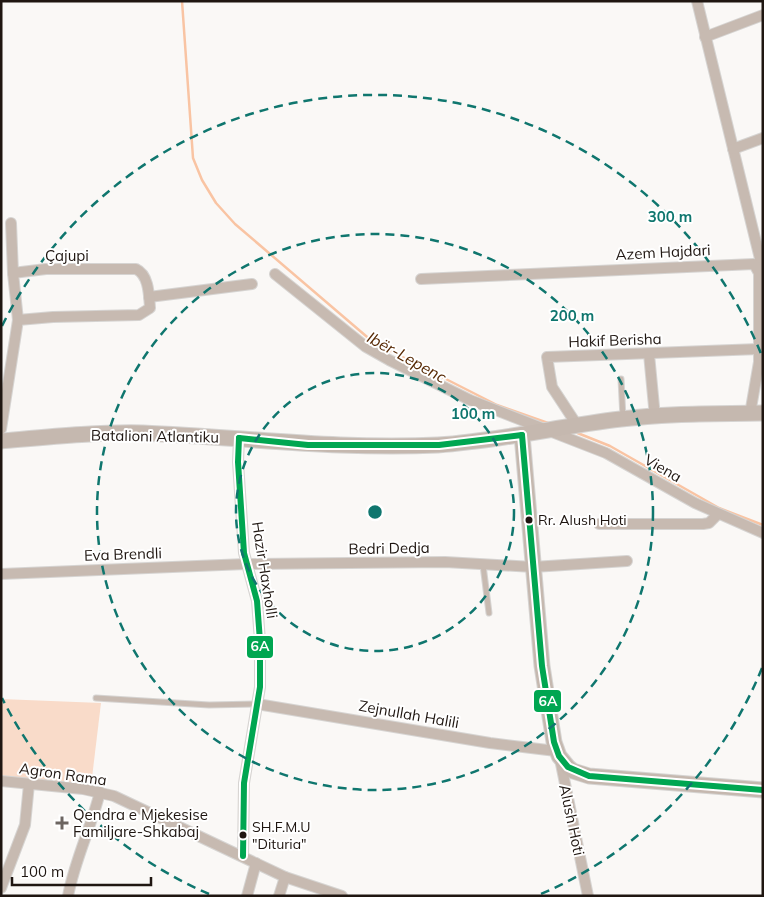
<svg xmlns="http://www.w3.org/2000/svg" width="764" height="897" viewBox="0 0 764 897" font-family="Mulish,sans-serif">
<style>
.green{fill:#f9dbc9}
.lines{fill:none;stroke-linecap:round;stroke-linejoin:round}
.stream{stroke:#f9c4a3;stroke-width:2.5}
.lane-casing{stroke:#d6d4d2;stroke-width:7}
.street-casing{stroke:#d6d4d2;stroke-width:12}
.secondary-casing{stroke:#d6d4d2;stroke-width:17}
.lane{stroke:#c7bab1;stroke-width:5}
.street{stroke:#c7bab1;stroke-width:10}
.secondary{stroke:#c5b8af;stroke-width:15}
.bus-1-casing{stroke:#fff;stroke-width:10}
.bus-1{stroke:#00a651;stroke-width:6}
.ring{fill:none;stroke:#0f766e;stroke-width:2.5;stroke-dasharray:9 6}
.bus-dot{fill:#1f1611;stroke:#fff;stroke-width:2}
.poi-dot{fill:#6c6561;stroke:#fff;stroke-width:2}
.labels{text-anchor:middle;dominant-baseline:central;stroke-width:4;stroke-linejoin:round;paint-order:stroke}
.bus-label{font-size:14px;fill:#1f1611;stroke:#fff;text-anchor:start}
.street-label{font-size:15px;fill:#1f1611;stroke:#fff}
.poi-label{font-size:15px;fill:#1f1611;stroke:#fff;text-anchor:start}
.water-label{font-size:16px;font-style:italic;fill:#572904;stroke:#fff}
.centre{fill:#0f766e;stroke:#fff;stroke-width:2.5}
.ring-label{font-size:15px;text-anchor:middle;font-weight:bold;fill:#0f766e;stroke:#fff;stroke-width:4;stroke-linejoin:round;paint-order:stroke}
.line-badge{stroke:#fff;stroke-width:2}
.badge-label{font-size:14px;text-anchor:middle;font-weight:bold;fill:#fff}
</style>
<rect width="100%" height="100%" fill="#faf8f6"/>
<path class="green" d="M1,699l100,4 -10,83 -90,-9z"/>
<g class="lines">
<g class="stream">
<path d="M182,1l11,157 9,22 14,23 19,21 138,118 124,63 51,18"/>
<path d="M575,432l35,14 109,62 44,17"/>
</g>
<g class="lane-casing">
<g id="lane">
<path d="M621,379l2,39"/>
<path d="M483,565l6,48"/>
<path d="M96,698l113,7 48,-1"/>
</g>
</g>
<g class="street-casing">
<g id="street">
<path d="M697,1l66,270"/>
<path d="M705,37l58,-22"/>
<path d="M733,149l30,-11"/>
<path d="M11,223l2,50"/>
<path d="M275,274l91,73 23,13 81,40 136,53 89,50 68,30"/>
<path d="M421,279l333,-15 5,9v89l-9,52"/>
<path d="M149,297l103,-13"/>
<path d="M649,354l6,63"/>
<path d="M577,425l-25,-38 -5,-30 212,-8"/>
<path d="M1,429l17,-109 -5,-47 33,-4h90c13,6 13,26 14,39l-11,7 -86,2 -35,3"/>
<path d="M239,438l-1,24 6,91 13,48 3,40v46l-16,96 -1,73"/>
<path d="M599,524h104l6,-1 9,-9"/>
<path d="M1,574l245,-10 199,-2 88,5 94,-6"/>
<path d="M257,704l233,39 66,8"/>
<path d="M560,759l28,137"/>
<path d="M1,781l82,8 31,7 171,81 57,19"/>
<path d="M1,888l24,-63 4,-41"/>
<path d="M68,896c7,-37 23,-68 32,-104"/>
<path d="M247,896l9,-33"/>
<path d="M279,896l6,-19"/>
</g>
</g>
<g class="secondary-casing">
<g id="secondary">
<path d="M522,435l20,231 12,76 5,14 9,11 5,4 16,5 174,14"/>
<path d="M1,441c47,-4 95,-9 142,-8 99,4 197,17 295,12 62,-4 122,-19 183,-26 47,-6 95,-5 142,-6"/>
</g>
</g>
<use href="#lane" class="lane"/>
<use href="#street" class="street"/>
<use href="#secondary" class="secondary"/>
<g class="bus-1-casing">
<g id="bus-1">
<path d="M522,435l20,231 12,76 5,14 9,11 21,9 174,14"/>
<path d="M239,438l-1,24 6,91 13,48 3,40v46l-16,96 -1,73"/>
<path d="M239,438l69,7h131l83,-10"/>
</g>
</g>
<use href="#bus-1" class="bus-1"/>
</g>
<g class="ring">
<circle cx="375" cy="512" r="139"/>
<circle cx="375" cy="512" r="278"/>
<path d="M762 668A417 417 0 0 1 541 894M209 894A417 417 0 0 1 2 698M2 326A417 417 0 0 1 762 356"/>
</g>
<g class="bus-dot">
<circle cx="529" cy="520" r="4.5"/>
<circle cx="243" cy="835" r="4.5"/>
</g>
<path class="poi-dot" d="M59.5 815.5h5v5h5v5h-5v5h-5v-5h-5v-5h5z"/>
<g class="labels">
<g class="bus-label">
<text x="538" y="520">Rr. Alush Hoti</text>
<text x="252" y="827">SH.F.M.U<tspan x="252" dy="17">"Dituria"</tspan></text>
</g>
<g class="street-label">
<text transform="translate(663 252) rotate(-3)">Azem Hajdari</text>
<text x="67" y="255">Çajupi</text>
<text transform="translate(615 340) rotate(-2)">Hakif Berisha</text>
<text transform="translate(155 436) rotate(1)">Batalioni Atlantiku</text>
<text transform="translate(663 468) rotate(30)">Viena</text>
<text transform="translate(389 548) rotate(-1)">Bedri Dedja</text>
<text transform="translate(123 554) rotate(-2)">Eva Brendli</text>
<text transform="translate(265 570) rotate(81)">Hazir Haxholli</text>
<text transform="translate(409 714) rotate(10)">Zejnullah Halili</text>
<text transform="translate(63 774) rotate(8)">Agron Rama</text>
<text transform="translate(572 820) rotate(78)">Alush Hoti</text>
</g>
<g class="poi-label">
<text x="73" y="814">Qendra e Mjekesise<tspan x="73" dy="17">Familjare-Shkabaj</tspan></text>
</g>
<g class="water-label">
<text transform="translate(407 357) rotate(29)">Ibër-Lepenc</text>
</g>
</g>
<circle cx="375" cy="512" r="8" class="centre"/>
<g class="ring-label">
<text x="670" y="222">300 m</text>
<text x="572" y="321">200 m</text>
<text x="473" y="419">100 m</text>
</g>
<g class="line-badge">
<rect x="246" y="635" width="28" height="24" rx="5" fill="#00a651"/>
<rect x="533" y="689" width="29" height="24" rx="5" fill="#00a651"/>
</g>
<g class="badge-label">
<text x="260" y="651">6A</text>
<text x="548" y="706">6A</text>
</g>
<rect width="764" height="897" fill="none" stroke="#1f1611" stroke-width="5"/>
<path d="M12 877v8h139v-8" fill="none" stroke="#1f1611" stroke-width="2.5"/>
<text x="20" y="877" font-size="15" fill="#1f1611" stroke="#ffffff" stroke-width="4" paint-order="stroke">100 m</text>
</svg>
